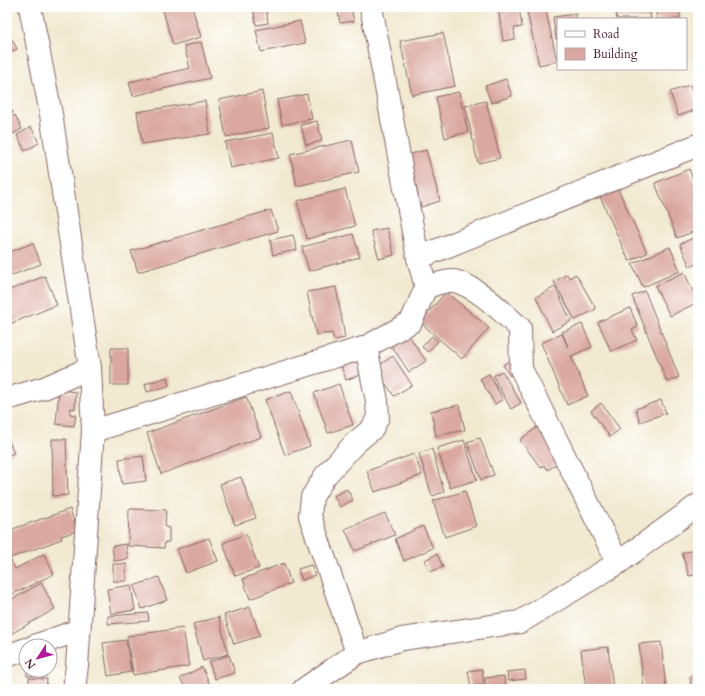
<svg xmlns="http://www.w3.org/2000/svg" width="705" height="696" viewBox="0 0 705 696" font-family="Cardo,serif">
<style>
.building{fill:#daa8a0}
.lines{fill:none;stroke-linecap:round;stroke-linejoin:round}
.minor-casing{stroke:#846665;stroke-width:24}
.minor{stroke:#fff;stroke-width:22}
</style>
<rect width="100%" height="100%" fill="#fff"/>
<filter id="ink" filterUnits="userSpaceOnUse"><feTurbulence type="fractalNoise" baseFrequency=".025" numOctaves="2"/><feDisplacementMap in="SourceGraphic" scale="8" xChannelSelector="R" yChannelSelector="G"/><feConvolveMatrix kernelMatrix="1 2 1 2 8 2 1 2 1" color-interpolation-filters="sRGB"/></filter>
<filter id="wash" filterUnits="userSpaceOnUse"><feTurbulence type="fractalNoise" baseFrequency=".012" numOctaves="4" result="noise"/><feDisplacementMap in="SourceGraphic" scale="16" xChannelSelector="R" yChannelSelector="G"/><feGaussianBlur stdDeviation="0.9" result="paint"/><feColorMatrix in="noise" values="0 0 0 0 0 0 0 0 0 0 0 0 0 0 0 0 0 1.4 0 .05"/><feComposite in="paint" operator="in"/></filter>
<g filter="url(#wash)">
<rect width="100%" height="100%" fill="#f1e9d0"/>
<g id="blocks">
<g class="building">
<path d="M162,7h30l9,30 -28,8z"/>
<path d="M253,7h13l2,16 -12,2z"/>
<path d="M337,7h14l3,14 -14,2z"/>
<path d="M498,7h21l3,20 -8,1 1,11 -12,2z"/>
<path d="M526,7h19l12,54 -18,4z"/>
<path d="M615,7h34l2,12h-34z"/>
<path d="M657,7h23v12h-24z"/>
<path d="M576,14v5h-18v19l-2,1 -3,-22z"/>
<path d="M300,21l5,22 -44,9 -5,-22z"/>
<path d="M7,32h1l9,17 -10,5z"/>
<path d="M443,33l12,53 -43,9 -12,-54z"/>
<path d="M201,42l9,36 -77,18 -4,-14 61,-14 -6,-22z"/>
<path d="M506,79l6,17 -21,7 -6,-17z"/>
<path d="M690,85l8,24 -20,7 -8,-24z"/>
<path d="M262,91l7,37 -43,9 -7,-37z"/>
<path d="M459,92l9,40 -23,6 -9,-41z"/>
<path d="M307,94l5,25 -30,6 -5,-25z"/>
<path d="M205,101l5,33 -68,10 -5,-32z"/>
<path d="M486,101l14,57 -22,5 -13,-57z"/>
<path d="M7,102l6,11 -6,3z"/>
<path d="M15,115l7,14 -15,8v-17z"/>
<path d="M317,121l5,20 -16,4 -5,-20z"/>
<path d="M31,127l8,16 -14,8 -8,-16z"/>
<path d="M273,133l6,25 -49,10 -5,-26z"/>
<path d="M352,140l7,32 -62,14 -7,-32z"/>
<path d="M426,150l14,51 -19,6 -14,-52z"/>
<path d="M689,169l9,23v38l-21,8 -22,-55z"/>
<path d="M615,182l32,71 -18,8 -32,-71z"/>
<path d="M345,189l10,37 -48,13 -10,-38z"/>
<path d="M271,210l7,21 -140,41 -7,-21z"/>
<path d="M387,228l7,27 -15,4 -8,-28z"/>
<path d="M353,234l7,23 -51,14 -7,-24z"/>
<path d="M293,235l4,15 -24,5 -3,-15z"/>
<path d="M698,236v27l-8,4 -10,-23z"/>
<path d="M33,243l8,21 -34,13v-24z"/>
<path d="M670,247l10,24 -37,16 -11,-23z"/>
<path d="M684,272l14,30 -28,14 -15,-30z"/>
<path d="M567,274l2,4 7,-4 20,35 -21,11 -21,-38z"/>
<path d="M45,276l12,29 -50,20v-34z"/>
<path d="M336,287l9,51 -11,2 -2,-7 -16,2 -9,-43z"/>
<path d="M555,287l16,34 -19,10 -16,-34z"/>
<path d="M645,291l34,86 -12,5 -35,-86z"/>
<path d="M446,292l43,36 -27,31 -42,-37z"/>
<path d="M630,308l8,19 -6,3 5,10 -26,11 -13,-29z"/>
<path d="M582,324l10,23 -21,9 17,40 -21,9 -26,-62 21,-9 6,13 -6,-15z"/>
<path d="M407,333l19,28 -17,11 -19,-28z"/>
<path d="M432,336l6,5 -10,11 -6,-5z"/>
<rect x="111" y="348" width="17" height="37"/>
<path d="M358,353l7,20 -19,7 -7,-20z"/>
<path d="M523,353l6,11 -19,12 -7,-11z"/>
<path d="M393,356l19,29 -18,11 -19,-28z"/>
<path d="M502,371l19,32 -10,6 -18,-33z"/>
<path d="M489,374l14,25 -8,5 -15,-25z"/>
<path d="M167,377l2,9 -22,6 -2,-8z"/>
<path d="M339,384l14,41 -25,8 -14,-40z"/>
<path d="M59,390l17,2 -1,17 -4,-1 -1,6 6,1 -2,11 -18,-2z"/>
<path d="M291,391l19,55 -25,9 -20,-55z"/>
<path d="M246,397l15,40 -100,37 -14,-41z"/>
<path d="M661,400l5,13 -26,9 -4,-13z"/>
<path d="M601,403l19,26 -10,8 -19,-26z"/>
<path d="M459,405l6,25 -29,6 -5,-25z"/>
<path d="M540,425l18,38 -10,7 -4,-5 -3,3 -21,-28z"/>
<path d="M7,436l7,17 -7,3z"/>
<path d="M480,438l14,37 -13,5 -14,-38z"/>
<path d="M52,439h14l2,56 -15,1z"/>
<path d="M464,440l13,40 -27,8 -13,-40z"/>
<path d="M432,449l12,43 -12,4 -13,-43z"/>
<path d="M414,454l8,21 -47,17 -8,-21z"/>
<path d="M143,456l3,25 -24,3 -3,-25z"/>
<path d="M241,477l15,41 -21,7 -15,-41z"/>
<path d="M347,489l6,11 -13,7 -6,-11z"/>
<path d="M465,491l11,35 -31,11 -12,-36z"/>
<path d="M70,509l7,22 -16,5 1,3 -52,19 5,11 29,-15 10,20 -43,21 -4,-8v-56z"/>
<path d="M129,509l37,1 -1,17 4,1v14h-4l-1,6 -36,-2z"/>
<path d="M385,513l10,22 -40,16 -10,-22z"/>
<path d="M423,526l10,22 -29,13 -9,-22z"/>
<path d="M246,534l13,34 -24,8 -12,-33z"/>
<path d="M209,538l9,23 -32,12 -9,-24z"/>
<path d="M126,544l2,15 -14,2 -2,-15z"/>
<path d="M698,549v25l-9,2 -7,-23z"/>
<path d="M437,554l6,13 -13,5 -5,-12z"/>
<path d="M284,563l7,20 -41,16 -7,-20z"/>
<rect x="113" y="564" width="13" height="17"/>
<path d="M311,565l4,10 -13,5 -4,-11z"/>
<path d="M159,577l8,23 -25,9 -8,-23z"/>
<path d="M41,583l14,26 -48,27v-34z"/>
<path d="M131,585l4,25 -24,4 -4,-25z"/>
<path d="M250,607l10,29 -26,8 -10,-29z"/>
<path d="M148,613l1,8 -41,3v-8z"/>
<path d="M219,617l9,37 -25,7 -10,-37z"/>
<path d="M183,628l6,38 -56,9 -6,-39z"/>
<path d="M126,640l5,32 -23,4 -5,-33z"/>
<path d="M661,642l5,47h-22l-5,-45z"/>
<path d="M608,647l5,42h-27l-5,-39z"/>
<path d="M229,655l6,18 -20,6 -6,-17z"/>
<path d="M202,667l10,22h-26l-6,-11z"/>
<path d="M482,669l2,15 -13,3 -3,-16z"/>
<rect x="27" y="670" width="19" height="6"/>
<path d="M525,670l1,9 -18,2 -1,-9z"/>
<path d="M504,676l2,13h-20l-1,-11z"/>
<path d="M698,676v13h-7l-1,-12z"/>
<path d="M29,678l18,1 -1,10h-17z"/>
</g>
</g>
</g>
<g filter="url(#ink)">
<use href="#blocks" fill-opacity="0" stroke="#846665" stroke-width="1"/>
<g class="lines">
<g class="minor-casing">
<g id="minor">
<path d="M30,7l21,107 39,254 3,63 -16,235 -3,23"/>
<path d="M371,7l47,251"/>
<path d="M426,287c7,-2 22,-7 28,-6 23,5 48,31 66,47l1,41 97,194"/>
<path d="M7,399l37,-11 46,-20"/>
<path d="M93,431l273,-84 45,-25 15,-35 -8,-29 280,-113"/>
<path d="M34,646l45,-16"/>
<path d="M357,653l-47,-137 2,-19 13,-21 30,-33 17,-14 6,-12 -1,-16 -11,-54"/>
<path d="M7,656l19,-7"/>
<path d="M304,689l53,-36 45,-14 118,-17 98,-59 80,-58"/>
</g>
</g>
<use href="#minor" class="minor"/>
</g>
</g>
<rect width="705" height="696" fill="none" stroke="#fff" stroke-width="24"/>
<rect x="557" y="18" width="130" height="52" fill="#ffffff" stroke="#b7a5aa"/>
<rect x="565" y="31" width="20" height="6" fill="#ffffff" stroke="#b7a5aa"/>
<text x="593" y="38" font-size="12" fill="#4a1f2b">Road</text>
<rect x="565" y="48" width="20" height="12" fill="#daa8a0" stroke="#b7a5aa"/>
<text x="593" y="58" font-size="12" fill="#4a1f2b">Building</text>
<g transform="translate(38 658) rotate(234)"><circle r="19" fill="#ffffff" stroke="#b7a5aa"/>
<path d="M0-3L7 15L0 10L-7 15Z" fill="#b5179e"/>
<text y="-6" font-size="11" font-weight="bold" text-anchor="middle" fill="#4a1f2b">N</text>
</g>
</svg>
